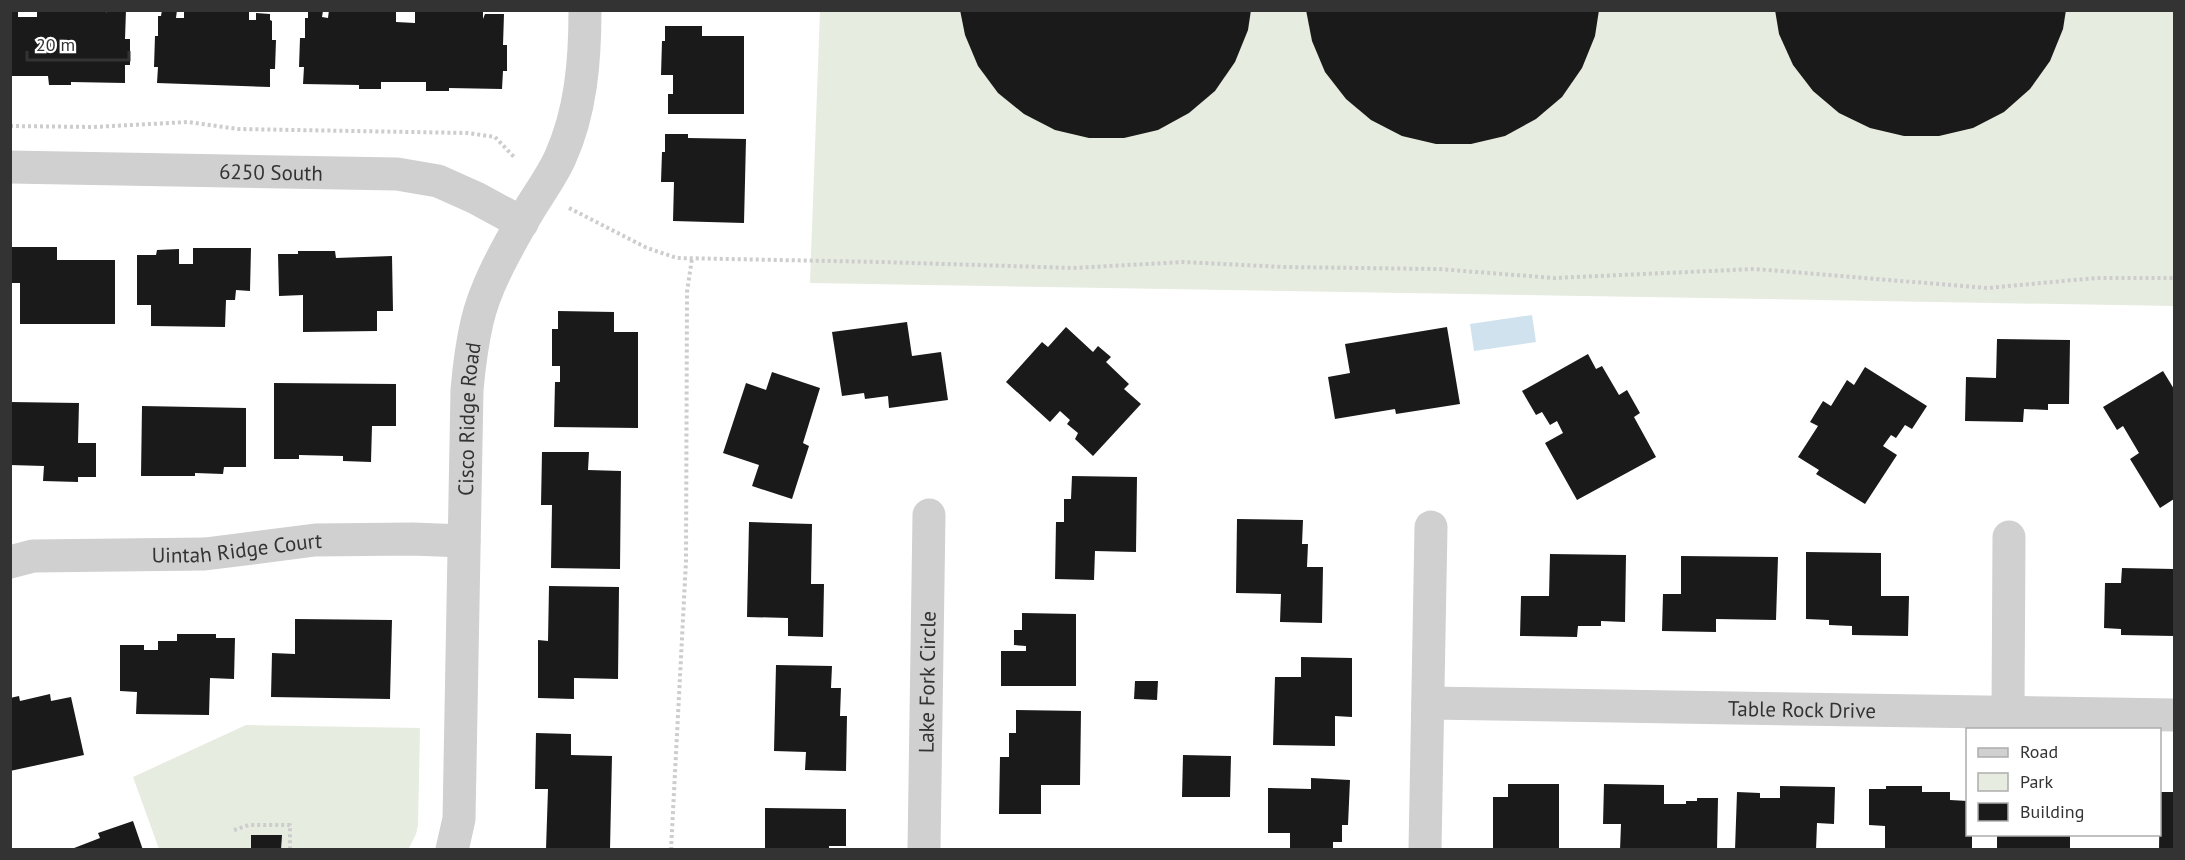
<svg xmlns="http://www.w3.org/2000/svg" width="2185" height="860" viewBox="0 0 2185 860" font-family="'PT Sans',sans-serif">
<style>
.green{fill:#e6ecdf}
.water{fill:#cfe2ee}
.building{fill:#1a1a1a}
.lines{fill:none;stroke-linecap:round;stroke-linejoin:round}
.path{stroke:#cdcdcd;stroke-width:4;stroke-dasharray:3 3;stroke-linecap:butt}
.minor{stroke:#d0d0d0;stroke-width:33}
.labels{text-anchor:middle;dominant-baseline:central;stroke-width:6;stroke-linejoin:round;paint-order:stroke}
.street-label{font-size:21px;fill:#333;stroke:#fff}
</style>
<rect width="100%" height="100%" fill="#fff"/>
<g class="green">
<path d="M820,11h1354v295l-1364,-23z"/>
<path d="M246,725l174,3 -2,97 -2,9 -7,14 -250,1 -26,-72z"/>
</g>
<path class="water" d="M1532,315l4,27 -62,9 -4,-27z"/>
<g class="building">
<path d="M10,10h8v7h19v-7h69l1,3v-3h19l-1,29h5v26h-5v18l-54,-1v3h-22l-1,-9h-38z"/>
<path d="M162,10h15l-1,8h8v-8h65v10h7v-7l14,1v6l2,1v19h4l-1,29h-5v18l-113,-4 1,-16h-4l1,-31h3v-20h3z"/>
<path d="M329,10h67v12l19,1v-13h68v9l2,-5h19l-1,31h4v26h-4l-1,18 -53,-1v3h-23v-9h-45v7h-22v-4l-56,-1 1,-17h-5l1,-29h5v-20h3v-7h15l-1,6 6,1z"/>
<path d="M960,10h291l-3,20 -13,32 -20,29 -26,22 -31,17 -34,8h-35l-34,-8 -31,-16 -26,-21 -20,-27 -13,-31z"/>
<path d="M1306,10h293l-4,26 -13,32 -20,29 -26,22 -31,17 -34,8h-35l-34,-8 -31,-16 -25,-21 -21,-27 -13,-31z"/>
<path d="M1775,10h291l-3,19 -13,32 -20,28 -26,23 -31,16 -34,8h-35l-34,-8 -31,-15 -26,-22 -20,-26 -14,-31z"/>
<path d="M665,26h37v10h42v78h-76v-20h5v-19h-12l1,-34h3z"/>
<path d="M665,134h23v4l58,1 -2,84 -71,-2 1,-39h-13l1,-30h3z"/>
<path d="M10,247h47v13h58v64h-95v-41h-10z"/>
<path d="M193,248h58l-1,43 -14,-1 -1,10h-9l-1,27 -74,-1v-21h-14v-50h19l1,-5 22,-1v15h14z"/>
<path d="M298,251h37l1,7 56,-2 1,55h-16v20l-74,1v-37l-24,1 -1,-42h20z"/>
<path d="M558,311l56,1v20h24v96l-84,-1 1,-45h5v-16h-8v-37h6z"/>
<path d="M907,322l5,34 29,-4 7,48 -59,8 -1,-12 -23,3 -1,-6 -22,3 -10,-64z"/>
<path d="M1066,327l27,25 5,-6 13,11 -5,5 23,22 -5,5 17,15 -48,52 -18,-17 3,-6 -11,-9 3,-4 -10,-9 -10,11 -44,-40 36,-40 6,5z"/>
<path d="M1447,327l13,77 -64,10 -1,-5 -60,10 -7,-42 22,-4 -5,-29z"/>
<path d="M1997,339l73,1 -1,64h-21v6l-24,-1 -1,13 -58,-1 1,-44 30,1z"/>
<path d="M1588,354l8,15 6,-3 17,29 8,-5 13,23 -6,4 22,40 -79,43 -32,-57 18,-10 -6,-12 -7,4 -8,-13 -6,3 -14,-24z"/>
<path d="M1865,367l62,39 -15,23 -7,-4 -9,13 -5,-3 -8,11 14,9 -32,49 -49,-30 3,-4 -21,-13 20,-31 -8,-4 13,-21 8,5 16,-26 7,5z"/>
<path d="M2163,371l11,18v110l-14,9 -30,-49 9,-6 -16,-27 -6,4 -14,-23z"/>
<path d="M772,372l48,16 -17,55 6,3 -17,53 -40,-13 7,-21 -36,-12 23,-70 20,7z"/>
<path d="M274,383l122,1v42h-24l-1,36 -28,-1v-5l-44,-1v4h-25z"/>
<path d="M10,402l69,1 -1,40h18v34h-18v5l-35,-1 1,-15 -34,-1z"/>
<path d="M142,406l104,2v59h-22l-1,7 -28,-1v3h-54z"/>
<path d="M542,452h47l-1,18 33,1 -1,98 -69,-1 1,-63h-11z"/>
<path d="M1072,476l65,1 -1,75 -41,-1 -1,29 -39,-1 1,-57h8v-23h7z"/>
<path d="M1237,519l66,1 -1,24h6l-1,23h16l-1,56 -42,-1 1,-28 -45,-1z"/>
<path d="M749,522l63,2 -1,60h13l-1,53 -35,-1v-18l-41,-1z"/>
<path d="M1806,552l75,1v43h28l-1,40 -56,-1v-9l-23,-1v-5l-23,-1z"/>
<path d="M1550,554l76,1 -1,67 -24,-1v5h-23l-1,11 -57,-1 1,-40h28z"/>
<path d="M1681,556l97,1 -2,63 -60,-1v13l-54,-1 1,-37h18z"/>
<path d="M2122,568l52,1v67l-53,-1v-6l-17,-1 1,-45h16z"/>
<path d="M549,586l70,1 -1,92 -44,-1v21l-36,-1v-58l10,1z"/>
<path d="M1022,613l54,1v72h-75v-35h25v-5l-12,-1v-15h8z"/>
<path d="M295,619l97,1 -2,79 -119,-2 1,-44 23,1z"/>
<path d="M177,634h39v4h19l-1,41 -24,-1 -1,37 -73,-1 1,-22 -17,-1v-46h24v5h14v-9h19z"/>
<path d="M1301,657l51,1v59l-17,-1v30l-62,-1 2,-68h26z"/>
<path d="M776,665l56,1 -1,22h10l-1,28h7l-1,55 -41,-1 1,-18 -32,-1z"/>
<path d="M1135,681h23l-1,19 -23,-1z"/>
<path d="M50,694l1,7 20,-4 13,58 -74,16v-73l9,-2 1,5z"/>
<path d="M1016,710l65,1 -1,74h-39v29h-42l1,-57h9v-24h7z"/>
<path d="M536,733l35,1v21l41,1 -2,94 -64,-1 2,-60h-13z"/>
<path d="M1183,755l48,1 -1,41h-48z"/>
<path d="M1311,778l39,2 -2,45h-6v17h-9v8h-43v-17h-22v-45l43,1z"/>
<path d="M1508,784h51v66h-66v-53h15z"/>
<path d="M1604,784l60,1v19h22v-3h11v-3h21l-1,52h-97l1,-26h-18z"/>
<path d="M1780,786l55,1 -1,37 -17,-1 -1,27h-81l2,-58 23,1v5h20z"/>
<path d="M1886,786h36v6h28v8l18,1v33h4v16h-87v-24l-16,-1v-36h17z"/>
<path d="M2160,792h14v58h-15z"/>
<path d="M765,808l81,1v37h-17v4h-64z"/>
<path d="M133,821l10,29h-74l31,-12 -2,-5z"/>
<rect x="1997" y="834" width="73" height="16"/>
<path d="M251,835h31l-1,15h-30z"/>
</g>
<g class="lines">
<g class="path">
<path d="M10,126l83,1 95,-5 50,7 230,4 27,4 20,21"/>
<path d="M569,208l78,40 30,10 204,4 192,6 110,-6 100,5 155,2 116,9 201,-9 232,19 109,-10h78"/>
<path d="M234,830l15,-5h41v25"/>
<path d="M671,850l15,-289 1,-269 5,-34"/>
</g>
<g class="minor">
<path id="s1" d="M10,167l387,7 41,7 38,17 46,25"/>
<path id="s2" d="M10,562l23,-6 172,-2 110,-14 97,-1 52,2"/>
<path id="s3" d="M1428,703l746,12"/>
<path d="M2008,712l1,-175"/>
<path id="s4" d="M452,850l7,-31 8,-429c2,-23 5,-46 10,-68 8,-35 28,-70 45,-100 12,-22 28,-42 38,-64 21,-46 25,-97 25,-148"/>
<path id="s5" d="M924,850l5,-335"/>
<path d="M1425,850l6,-323"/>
</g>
</g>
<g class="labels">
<g class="street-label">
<text stroke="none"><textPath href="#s1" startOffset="261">6250 South</textPath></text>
<text stroke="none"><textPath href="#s4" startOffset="432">Cisco Ridge Road</textPath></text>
<text stroke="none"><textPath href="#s2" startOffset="228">Uintah Ridge Court</textPath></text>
<text stroke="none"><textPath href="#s5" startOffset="168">Lake Fork Circle</textPath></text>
<text stroke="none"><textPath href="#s3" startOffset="374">Table Rock Drive</textPath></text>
</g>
</g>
<rect width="2185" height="860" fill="none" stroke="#333333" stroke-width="24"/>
<rect x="1966" y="728" width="195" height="108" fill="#ffffff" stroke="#adadad" stroke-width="1.5"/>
<rect x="1978" y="748" width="30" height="9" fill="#d0d0d0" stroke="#adadad" stroke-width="1.5"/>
<text x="2020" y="758" font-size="18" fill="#333333">Road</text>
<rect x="1978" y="773" width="30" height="18" fill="#e6ecdf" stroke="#adadad" stroke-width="1.5"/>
<text x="2020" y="788" font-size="18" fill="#333333">Park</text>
<rect x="1978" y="803" width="30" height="18" fill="#1a1a1a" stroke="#adadad" stroke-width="1.5"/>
<text x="2020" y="818" font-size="18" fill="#333333">Building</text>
<path d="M27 51v9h102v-9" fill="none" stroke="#333333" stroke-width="3"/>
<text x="36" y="51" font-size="18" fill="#333333" stroke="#ffffff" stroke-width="4.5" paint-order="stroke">20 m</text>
</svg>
